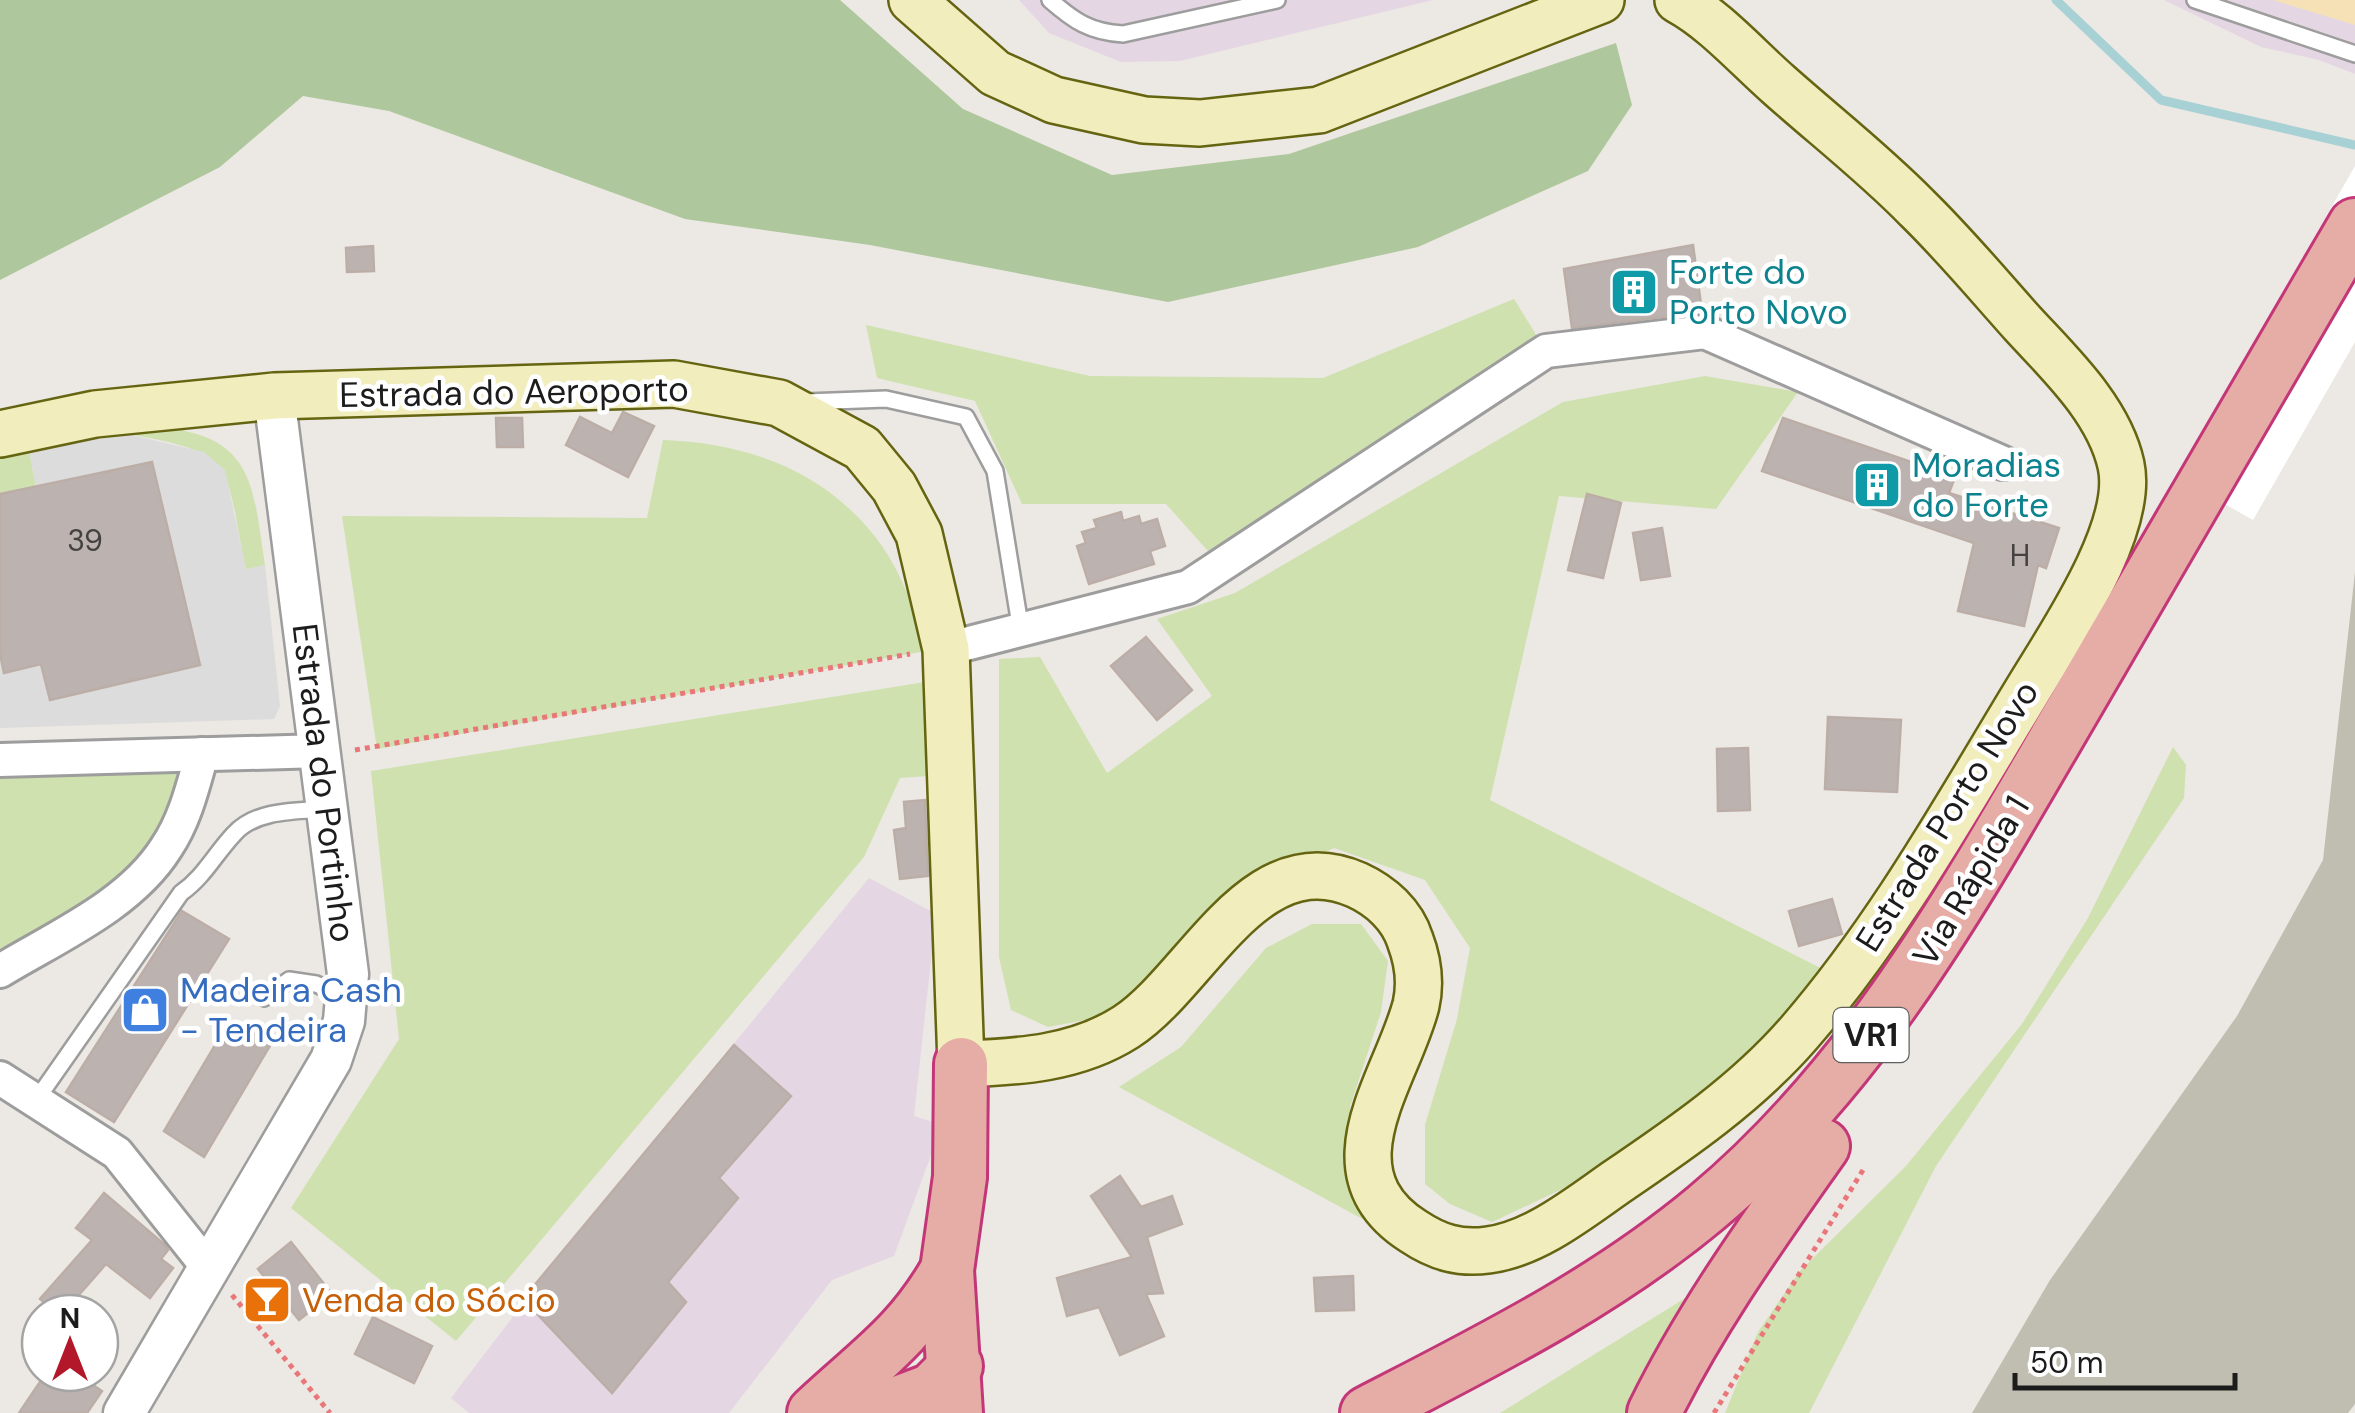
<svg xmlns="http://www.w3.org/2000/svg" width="2355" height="1413" viewBox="0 0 2355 1413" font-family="'DM Sans',sans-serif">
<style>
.industrial{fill:#e5d6e4}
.construction{fill:#c0beb0}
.grass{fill:#cee1ae}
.forest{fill:#aec79c}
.sand{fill:#f6e1b7}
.parking{fill:#dcdcdc}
.pier{fill:#fff}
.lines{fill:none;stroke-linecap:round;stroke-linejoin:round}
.stream{stroke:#a8d1d5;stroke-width:9}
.building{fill:#bcb3b0;stroke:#bcaea7;stroke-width:2.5}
.service-casing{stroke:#9d9d9d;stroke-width:20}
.minor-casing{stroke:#9d9d9d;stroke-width:38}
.tertiary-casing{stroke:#9d9d9d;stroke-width:45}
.secondary-casing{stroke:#656411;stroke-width:50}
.trunk-casing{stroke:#c33779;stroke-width:58}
.path{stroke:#e9777a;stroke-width:5;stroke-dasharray:5 5;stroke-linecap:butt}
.service{stroke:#fff;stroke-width:15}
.minor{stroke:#fff;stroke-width:32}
.tertiary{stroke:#fff;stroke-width:40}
.secondary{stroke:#f1edbc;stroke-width:45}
.trunk{stroke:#e6aca6;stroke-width:52}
.labels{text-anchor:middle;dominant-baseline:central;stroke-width:9;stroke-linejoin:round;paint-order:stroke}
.number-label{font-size:30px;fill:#444241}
.shield{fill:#fff;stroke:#606060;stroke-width:2.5}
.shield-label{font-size:32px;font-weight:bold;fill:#1c1c1c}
.culture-label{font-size:35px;fill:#0d838f;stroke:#fff;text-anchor:start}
.street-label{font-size:35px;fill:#1c1c1c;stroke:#fff}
.shop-label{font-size:35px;fill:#366cbe;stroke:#fff;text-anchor:start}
.food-label{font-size:35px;fill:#c56008;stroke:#fff;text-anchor:start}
</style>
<rect width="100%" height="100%" fill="#ece8e3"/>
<g class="industrial">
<path d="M1019,0h414l-253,61 -59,1 -72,-29z"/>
<path d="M2164,0h191v74l-36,-14 -58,-13z"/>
<path d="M869,878l67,36 -22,202 28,9 -48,131 -62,24 -103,133h-260l-18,-15 83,-109z"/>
</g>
<path class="construction" d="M2355,572v832l-7,9h-376l78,-133 187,-264 86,-156z"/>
<g class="grass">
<path d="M1514,299l29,47 -162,107 -173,98 -42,-47h-144l-47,-103 -98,-23 -11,-53 224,51 233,2z"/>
<path d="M1705,376l93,16 -82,117 -157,-13 -69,304 346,176 -53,58 -178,135 -113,53 -42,-18 -25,-20v-59l32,-106 13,-71 -45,-68 -91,-32 -95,42 -80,93 -57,34 -54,10 -37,-17 -12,-53v-298l41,-2 67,116 105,-77 -55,-77 78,-26 328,-191z"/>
<path d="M166,428c90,10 87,62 99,137l-19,5c-22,-104 -5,-117 -119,-136z"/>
<path d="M663,440c87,3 167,33 219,106 21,30 34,71 50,104l-555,99 -35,-233 305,2z"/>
<path d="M29,451l7,36 -36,7v-37z"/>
<path d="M925,682l3,94 -28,2 -36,79 -408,484 -165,-133 108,-169 -28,-268z"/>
<path d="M2173,747l13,18 -2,33 -248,368 -127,247h-84l33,-81 42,-61 106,-105 116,-142 66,-106z"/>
<path d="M184,765l-23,67 -39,45 -122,75v-175z"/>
<path d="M1312,924h49l27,37 -7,51 -31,95 18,115 -249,-135 62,-40 85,-99z"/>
<path d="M1708,1284l-73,129h-135z"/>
</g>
<path class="forest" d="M0,0h840l123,109 149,66 177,-21 327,-111 16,62 -44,66 -170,76 -250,55 -298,-57 -185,-26 -296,-108 -86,-15 -83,71 -220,113z"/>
<path class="sand" d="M2273,0h82v25z"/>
<path class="parking" d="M127,434l77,18 21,18 21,99 19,-4 15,141 -6,13 -274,9v-74l5,19 36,-9 9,36 150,-35 -48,-203 -116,25 -7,-36z"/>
<path class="pier" d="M2355,166v176l-102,178 -76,-43z"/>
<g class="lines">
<path class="stream" d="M2056,0l105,100 194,45"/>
</g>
<g class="building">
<path d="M1693,245l9,67 -130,16 -8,-59z"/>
<path d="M373,246l1,25 -27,1 -1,-24z"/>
<path d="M623,412l31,14 -26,51 -62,-32 14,-28 32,16z"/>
<path d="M496,418h26l1,29h-26z"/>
<path d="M1783,418l172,59 -6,16 110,35 -13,40 -8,-3 -14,61 -66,-15 16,-68 -212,-72z"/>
<path d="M152,462l48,203 -150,35 -9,-36 -37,9 -4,-19v-160z"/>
<path d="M1587,494l34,9 -18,75 -35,-8z"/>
<path d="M1121,512l2,9 16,-5 2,8 16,-5 8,27 -15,5 4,13 -65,20 -12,-38 9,-3 -4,-11 15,-4 -3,-8z"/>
<path d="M1662,528l8,48 -29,4 -8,-47z"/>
<path d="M1146,637l46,53 -35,30 -46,-54z"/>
<path d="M1828,717l73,3 -4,72 -72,-3z"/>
<path d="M1748,748l2,62 -32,1 -1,-62z"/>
<path d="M925,800l3,76 -28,3 -6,-49 12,-2 -2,-26z"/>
<path d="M1832,899l10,35 -43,12 -10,-35z"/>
<path d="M182,911l47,28 -115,183 -48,-30z"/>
<path d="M230,1020l41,24 -67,113 -40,-26z"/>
<path d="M734,1045l57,51 -72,82 19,20 -70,84 18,20 -74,91 -89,-94z"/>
<path d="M1120,1176l21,31 31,-11 10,28 -35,13 16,56 -17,1 18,42 -44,19 -21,-48 -32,9 -10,-38 75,-21 -41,-61z"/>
<path d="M104,1193l60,51 4,6 -7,9 12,9 -23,30 -44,-34 -43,49h-7l-16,-14 52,-59 -16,-12z"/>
<path d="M291,1242l41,52 -33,26 -41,-51z"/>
<path d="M1353,1276l1,34 -38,1 -2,-33z"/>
<path d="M373,1317l59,29 -18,37 -59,-29z"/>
<path d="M46,1373h29l27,18 -15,22h-68z"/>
</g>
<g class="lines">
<g class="service-casing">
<g id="service">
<path d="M1050,0c24,21 40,32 73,34l154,-34"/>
<path d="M2195,0l160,54"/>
<path d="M806,402l80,-3 80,18 29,54 26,160"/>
<path d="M264,998l25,-18 27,4 27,12"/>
<path d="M37,1099l144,-206c23,-16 34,-39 53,-59 21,-24 61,-23 91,-25"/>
</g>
</g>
<g class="minor-casing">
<g id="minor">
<path d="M946,649l242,-62 358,-236 159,-19 298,131"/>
<path d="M0,760l322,-9"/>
<path d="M0,971c56,-34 130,-66 166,-123 19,-28 27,-62 36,-94"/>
<path d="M0,1078l117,75 93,117"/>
</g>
</g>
<g class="tertiary-casing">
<path id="tertiary" d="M124,1413l207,-353 13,-39 4,-47 -74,-578"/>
</g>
<g class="secondary-casing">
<g id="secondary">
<path d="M912,0l83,73 59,27 90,20 56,3 119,-13 282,-110"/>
<path d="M0,434l95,-20 179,-18 400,-12 105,19 83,45 32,39 25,47 27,115 15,415c57,-2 115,-5 165,-37 71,-46 128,-188 231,-142 24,11 45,30 53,55 8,21 11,43 6,65 -19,74 -96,166 -3,226 24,16 46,23 75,19 46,-6 90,-41 127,-67 65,-44 132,-90 184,-150 90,-104 156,-223 227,-340 33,-55 109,-164 95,-228 -12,-55 -61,-101 -97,-140 -35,-39 -69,-80 -107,-117 -43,-44 -92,-82 -138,-123 -32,-28 -64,-65 -101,-85"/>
</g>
</g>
<g class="trunk-casing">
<g id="trunk">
<path d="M814,1413c54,-51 95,-76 133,-143"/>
<path d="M871,1413l61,-23 24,-24"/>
<path d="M956,1413l-9,-143 13,-93 1,-113"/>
<path d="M1367,1413c118,-61 236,-119 339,-205 164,-137 263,-321 369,-502 93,-160 187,-321 280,-481"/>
<path d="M1654,1413c47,-96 108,-180 169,-267"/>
</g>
</g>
<g class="path">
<path d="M355,750l555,-96"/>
<path d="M232,1295l98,118"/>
<path d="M1714,1413l149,-243"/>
</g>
<use href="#service" class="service"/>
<use href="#minor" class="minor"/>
<use href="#tertiary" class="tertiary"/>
<use href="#secondary" class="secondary"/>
<use href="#trunk" class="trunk"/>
</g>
<defs>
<g id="building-square" transform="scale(2.5)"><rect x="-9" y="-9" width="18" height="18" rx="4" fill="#0f9aa8" stroke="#fff"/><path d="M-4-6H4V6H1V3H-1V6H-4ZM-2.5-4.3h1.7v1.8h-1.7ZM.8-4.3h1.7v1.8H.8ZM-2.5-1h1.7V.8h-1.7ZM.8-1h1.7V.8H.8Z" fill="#fff"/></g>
<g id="shop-square" transform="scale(2.5)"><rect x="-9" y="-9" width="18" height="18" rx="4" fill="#3f7fe0" stroke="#fff"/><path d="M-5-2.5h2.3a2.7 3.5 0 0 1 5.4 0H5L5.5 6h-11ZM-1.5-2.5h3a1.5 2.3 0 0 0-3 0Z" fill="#fff"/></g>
<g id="bar-square" transform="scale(2.5)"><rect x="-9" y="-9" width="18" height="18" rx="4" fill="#e8710a" stroke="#fff"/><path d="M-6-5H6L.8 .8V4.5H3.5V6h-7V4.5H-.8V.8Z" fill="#fff"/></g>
</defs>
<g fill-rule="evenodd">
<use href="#building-square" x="1634" y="292"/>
<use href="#building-square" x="1877" y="485"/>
<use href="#shop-square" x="145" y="1010"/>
<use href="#bar-square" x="267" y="1300"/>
</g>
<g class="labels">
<g class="number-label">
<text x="85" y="540">39</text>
<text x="2020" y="555">H</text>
</g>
<rect class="shield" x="1833.5" y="1008" width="75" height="54" rx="8"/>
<g class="shield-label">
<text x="1871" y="1035">VR1</text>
</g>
<g class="culture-label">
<text x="1669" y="272">Forte do<tspan x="1669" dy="40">Porto Novo</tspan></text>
<text x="1912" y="465">Moradias<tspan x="1912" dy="40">do Forte</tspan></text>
</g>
<g class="street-label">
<text transform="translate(514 392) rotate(-1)">Estrada do Aeroporto</text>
<text transform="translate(324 783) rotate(83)">Estrada do Portinho</text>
<text transform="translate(1947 816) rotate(-58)">Estrada Porto Novo</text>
<text transform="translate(1971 881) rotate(-59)">Via Rápida 1</text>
</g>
<g class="shop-label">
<text x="180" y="990">Madeira Cash<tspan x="180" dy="40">- Tendeira</tspan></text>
</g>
<g class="food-label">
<text x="302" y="1300">Venda do Sócio</text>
</g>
</g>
<g transform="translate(70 1343)"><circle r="48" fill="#ffffff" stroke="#a4a4a4" stroke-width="2.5"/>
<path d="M0-8L18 38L0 25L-18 38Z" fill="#b2172a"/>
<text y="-15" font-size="28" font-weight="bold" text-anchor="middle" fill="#1c1c1c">N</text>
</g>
<path d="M2015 1373v15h220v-15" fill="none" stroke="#1c1c1c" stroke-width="5"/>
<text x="2030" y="1373" font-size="30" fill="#1c1c1c" stroke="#ffffff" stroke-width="8" paint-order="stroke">50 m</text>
</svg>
